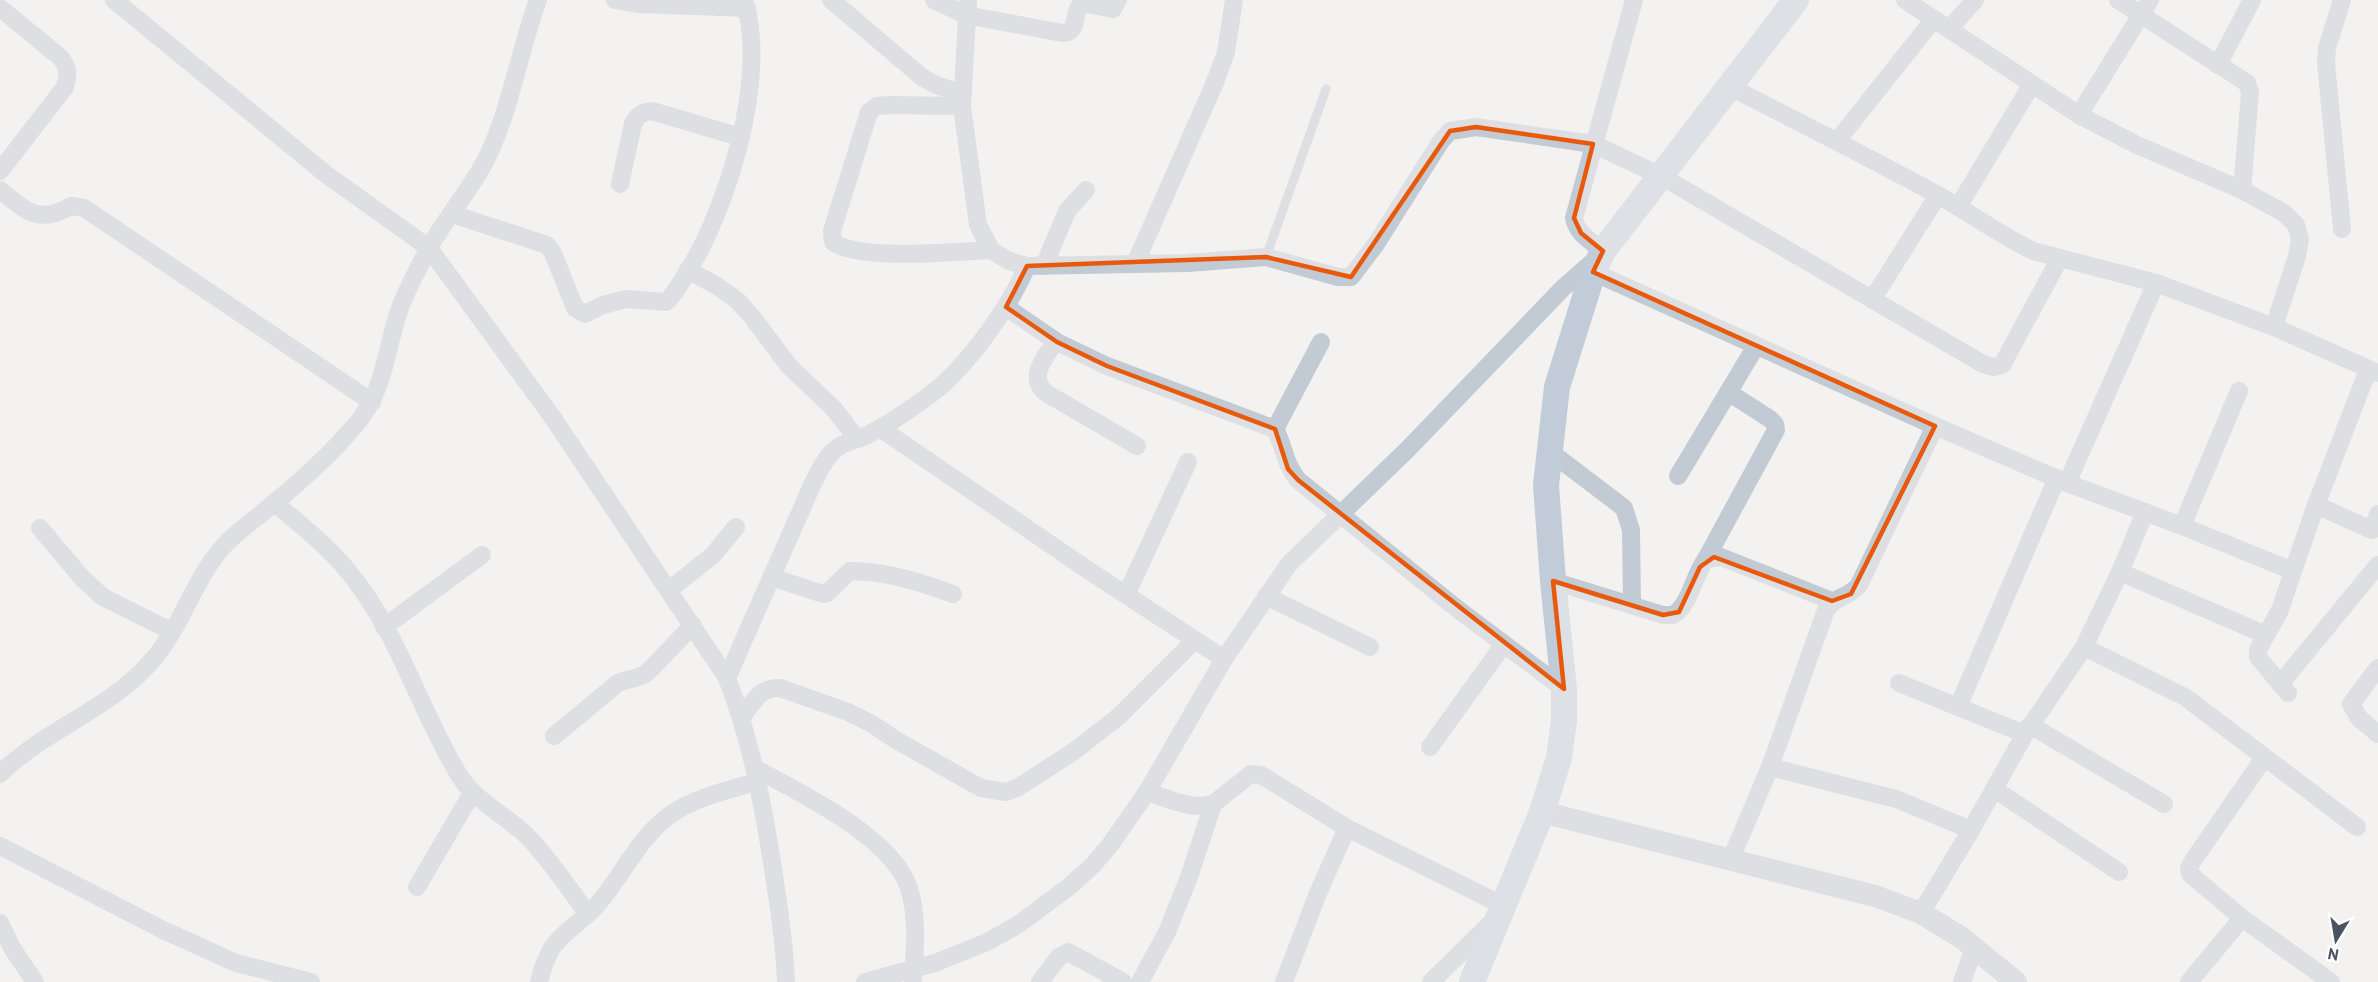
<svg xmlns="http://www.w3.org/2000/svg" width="2378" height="982" viewBox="0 0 2378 982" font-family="'PT Sans',sans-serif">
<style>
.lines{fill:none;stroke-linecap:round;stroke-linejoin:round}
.service{stroke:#c2cbd3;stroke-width:9}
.minor{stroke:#c2cbd3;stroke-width:18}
.tertiary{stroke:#c2cbd3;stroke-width:22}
.secondary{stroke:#c2ccd8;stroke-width:26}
.marked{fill:none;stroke:#e8590c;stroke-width:4.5;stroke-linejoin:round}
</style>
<rect width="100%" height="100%" fill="#f4f1f1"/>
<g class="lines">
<path class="service" d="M1266,257l60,-168"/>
<g class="minor">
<path d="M114,0l213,175 102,73 124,170 174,260c22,58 33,111 43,172 7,44 14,87 16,132"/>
<path d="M615,0l23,4 109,4"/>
<path d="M831,0l92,78 16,8 24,8"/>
<path d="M934,0l32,15 96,18c19,-1 9,-20 20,-30l31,6 5,-9"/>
<path d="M968,0l-6,106 16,119 13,25 18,11 18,5 161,-3 78,-6 72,20h13l25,-33 65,-103 9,-10 26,-4 117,17 68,32 322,188 11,3 8,-2 58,-107"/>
<path d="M1905,0l174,115 58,30 105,45 42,23 12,12 4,14 -3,17 -23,71"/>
<path d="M2118,0l129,83 3,10 -8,97"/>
<path d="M2342,0l-15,48 -1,15 16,166"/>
<path d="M0,8l60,49c8,10 9,17 5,30l-65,84"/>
<path d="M1949,29l26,-29"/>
<path d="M2218,65l34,-65"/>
<path d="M1728,86c69,35 138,70 206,107 34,18 64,41 99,58l123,32 118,44 104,46"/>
<path d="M962,106l-74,-1 -11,1 -8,6 -37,119 1,11c26,19 124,10 158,8"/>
<path d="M2079,115l71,-115"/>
<path d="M1837,141l97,-122"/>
<path d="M620,184l13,-60c4,-9 9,-12 19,-13l88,26"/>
<path d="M0,190c26,21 39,35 71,16l13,2 288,194"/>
<path d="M1958,207l74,-123"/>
<path d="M452,214l95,31 5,6 23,57 10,6 18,-9 23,-6 40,3c8,-7 13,-17 19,-26 42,-65 84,-200 59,-276"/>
<path d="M1603,251c-12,-10 -26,-17 -29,-33l60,-218"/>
<path d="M1135,264l81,-184 10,-28 8,-52"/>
<path d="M1044,266l23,-55 19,-21"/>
<path d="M688,270l29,16 21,15 15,17 36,48 45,43 23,30"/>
<path d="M1593,272l342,154 132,57 115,43 111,45 23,-66 56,25 6,-16"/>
<path d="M1872,300l66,-105"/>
<path d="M1006,307l51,35 50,24 168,63c10,19 9,34 23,51l162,131 104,78"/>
<path d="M1055,341c-10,18 -28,35 -9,52l91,53"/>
<path d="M880,428l205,140 139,91"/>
<path d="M1275,429l46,-87"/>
<path d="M1549,451l75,57 7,22 1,75"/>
<path d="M1678,476l78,-130"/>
<path d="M2067,483l89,-200"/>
<path d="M275,503c25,22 52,42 73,68 50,60 71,138 111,204 17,28 48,40 70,63 22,23 40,51 59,76"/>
<path d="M2316,505l52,-135"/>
<path d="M2182,526l57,-135"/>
<path d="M40,528l42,50 21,19 68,34"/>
<path d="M1706,559l70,-129 -1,-6 -5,-5 -42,-27"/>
<path d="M2120,572l146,63 14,-25 13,-39"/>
<path d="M771,577l52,17 4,-1 23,-22c36,0 69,11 103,23"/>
<path d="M1553,581l110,34h10c18,-11 20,-39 33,-56l15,-2 111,44"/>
<path d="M669,590l44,-35 23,-28"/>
<path d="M1126,595l62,-133"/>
<path d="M1266,596l104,51"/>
<path d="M384,627l98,-72"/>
<path d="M2266,635l-8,15v7l30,36"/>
<path d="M2084,647l101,50 172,130"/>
<path d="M2378,668l-27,36 8,14 19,16"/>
<path d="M727,678l86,-195c6,-11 12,-26 23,-34 9,-8 23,-9 33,-15 21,-10 43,-26 62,-40 36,-27 78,-86 96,-128"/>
<path d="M1899,683l59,24"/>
<path d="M2280,684l98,-119"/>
<path d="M742,717c11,-15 18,-30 38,-29l68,24 24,12 24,16 85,48 25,4 11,-4 56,-36 45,-35 77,-77"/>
<path d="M2030,725l134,79"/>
<path d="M2025,734l-67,-27 99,-229"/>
<path d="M554,736l64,-53c11,-5 20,-3 30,-11l45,-47"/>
<path d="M1430,747l74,-103"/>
<path d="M2264,758l-70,101 -5,9 1,6 52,44 89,64"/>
<path d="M1770,767l126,32 75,31"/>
<path d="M756,769c45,24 136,68 153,119 9,29 6,61 4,91"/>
<path d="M0,774c44,-44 108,-64 149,-110 31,-33 43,-81 72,-115 15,-18 35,-30 52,-45 28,-23 61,-53 84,-81 29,-34 29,-78 44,-118 8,-19 18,-39 28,-57 19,-34 46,-63 62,-99 21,-48 29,-100 47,-149"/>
<path d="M1994,789l125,83"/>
<path d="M1147,792c22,7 44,18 66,12l38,-30 10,1 86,53 155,77"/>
<path d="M0,846l163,84 73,33 75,19"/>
<path d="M1730,861l40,-94 56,-157c10,-15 21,-11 33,-25l76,-159"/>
<path d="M417,887l55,-94"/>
<path d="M1921,913l50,-83 54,-96 59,-87 36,-75 25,-60"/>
<path d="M0,923l12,25 23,34"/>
<path d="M539,982c3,-12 7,-24 13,-34 11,-17 31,-27 44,-42 27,-30 44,-73 80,-95 24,-15 55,-21 82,-30"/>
<path d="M865,982l70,-19 52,-21 32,-18 51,-38 23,-21 17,-20 37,-53 77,-133 65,-95 119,-115 155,-161 34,-30"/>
<path d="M1040,982l19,-25 9,-5 55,30"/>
<path d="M1140,982l27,-50 22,-55 24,-73"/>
<path d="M1284,982l34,-89 29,-65"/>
<path d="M1431,982l63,-62"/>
<path d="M1962,982l12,-34"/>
<path d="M2189,982l53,-64"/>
</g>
<path class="tertiary" d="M1542,812l333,84 46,17 41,25 54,44"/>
<path class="secondary" d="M1472,982l70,-170 17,-54 5,-38v-31l-11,-108 -7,-96 11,-98 36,-115 10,-21 193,-251"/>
</g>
<path d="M0 0H2378V982H0ZM1476,127l117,17 -19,74 7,15 22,18 -10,21 342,154 -84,168 -19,7 -118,-44 -14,10 -21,45 -16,3 -110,-34 11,108 -266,-209 -10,-11 -13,-40 -168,-63 -50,-24 -51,-35 21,-41 239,-9 85,20 99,-146z" fill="#f4f1f1" fill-opacity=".55" fill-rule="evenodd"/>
<path class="marked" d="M1476,127l117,17 -19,74 7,15 22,18 -10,21 342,154 -84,168 -19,7 -118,-44 -14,10 -21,45 -16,3 -110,-34 11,108 -266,-209 -10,-11 -13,-40 -168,-63 -50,-24 -51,-35 21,-41 239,-9 85,20 99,-146z"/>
<g transform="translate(2336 940) rotate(191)" stroke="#ffffff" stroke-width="4.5" paint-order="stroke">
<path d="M0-4.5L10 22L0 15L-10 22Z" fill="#48545f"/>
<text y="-9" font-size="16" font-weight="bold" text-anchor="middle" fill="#48545f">N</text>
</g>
</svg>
